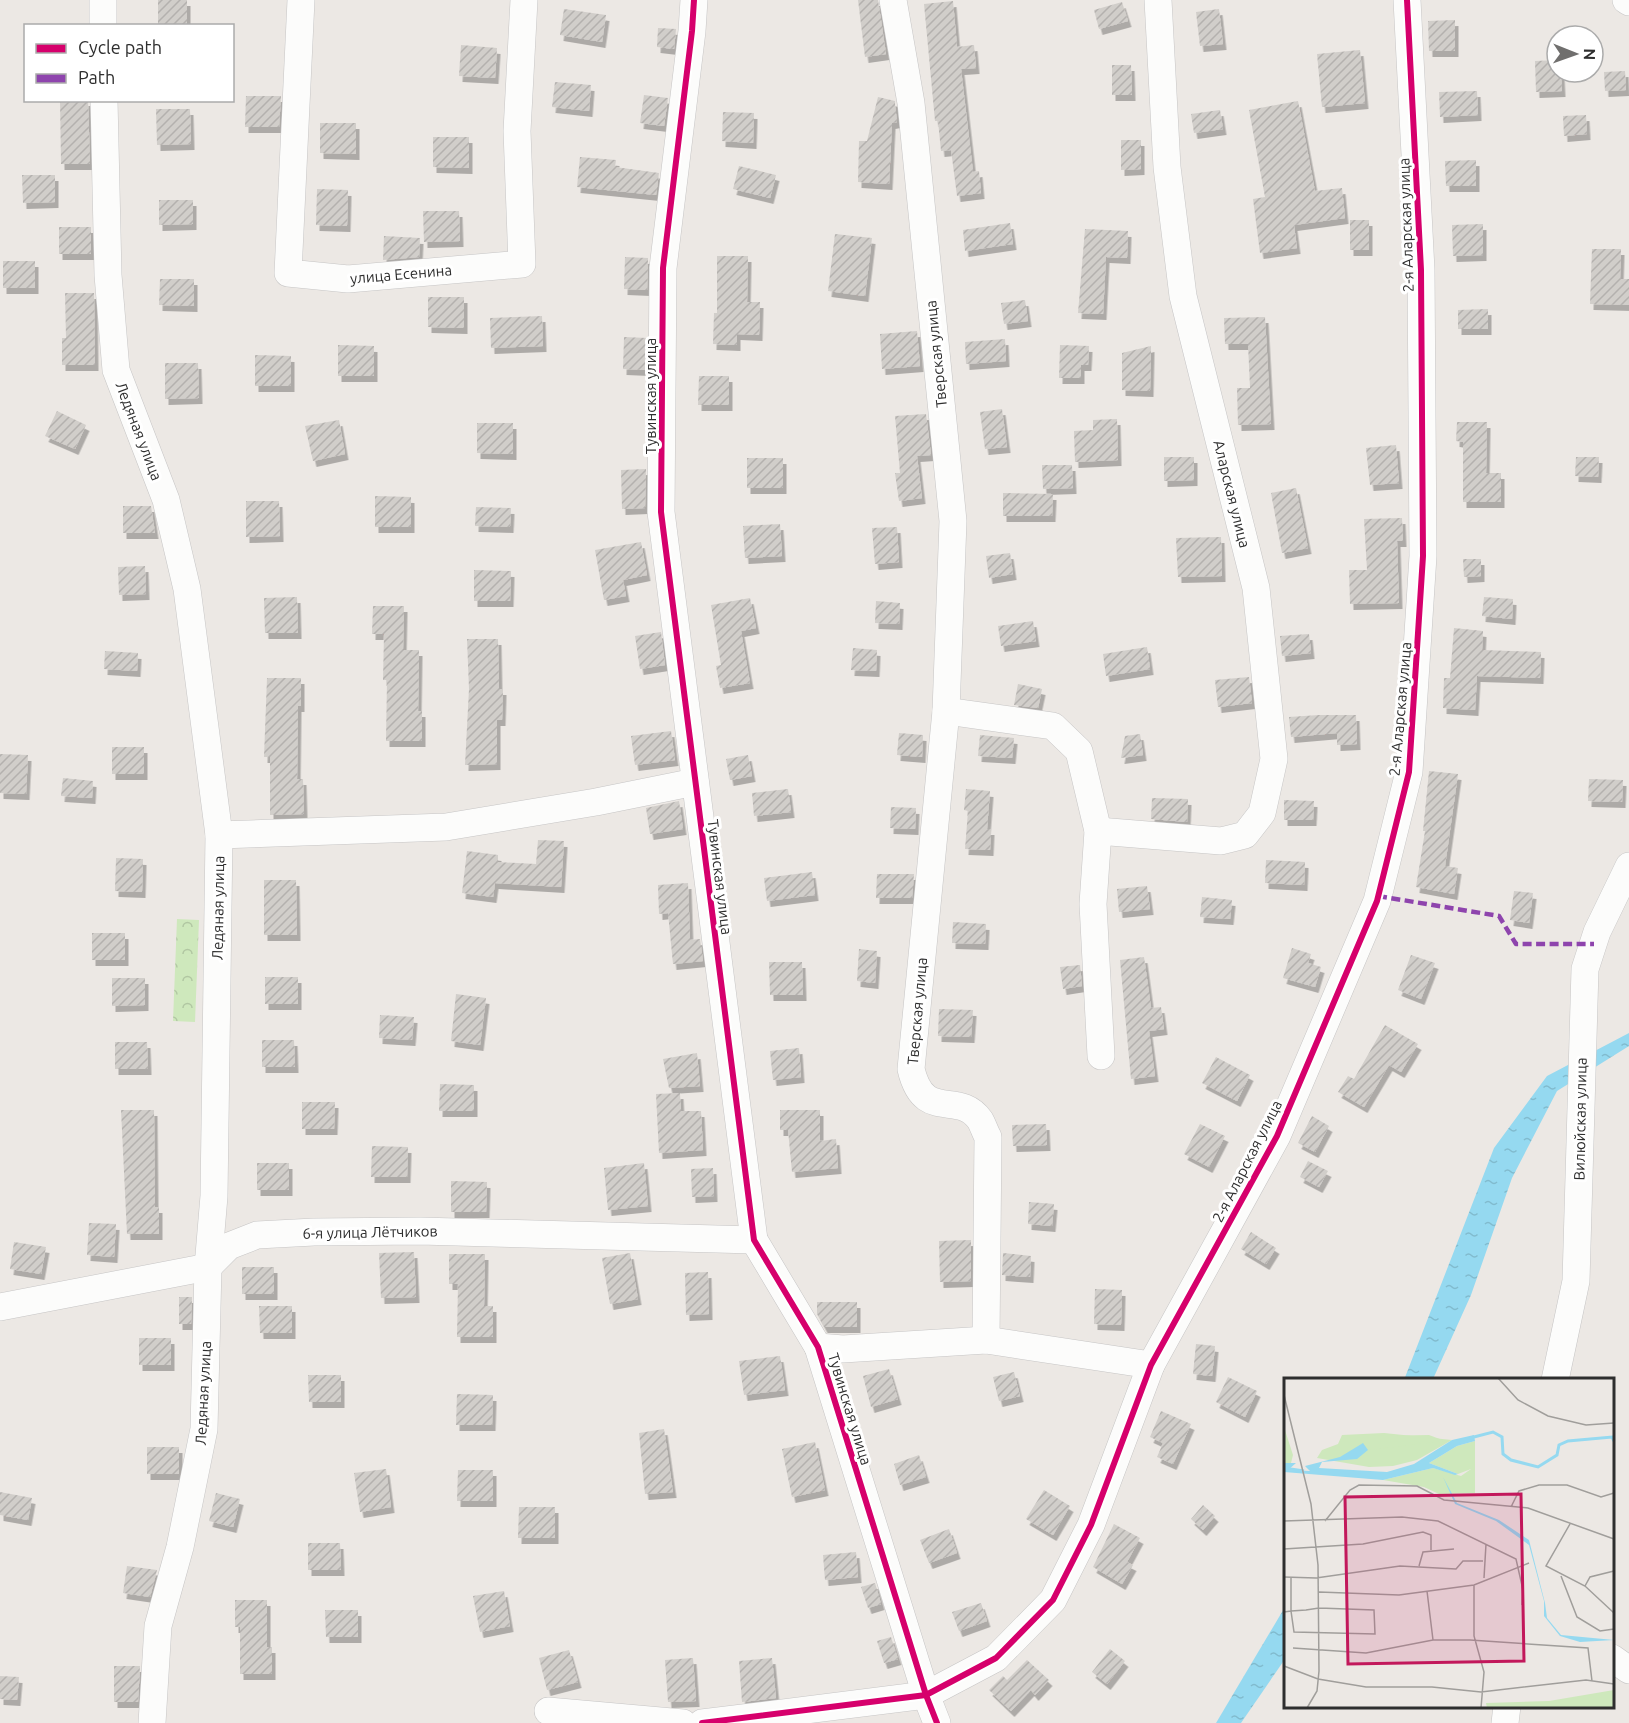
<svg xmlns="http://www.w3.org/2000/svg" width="1629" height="1723" viewBox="0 0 1629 1723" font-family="Ubuntu,sans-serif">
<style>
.park{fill:url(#park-crowns)}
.water{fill:url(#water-ripples)}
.building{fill:url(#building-hatch);filter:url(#shadow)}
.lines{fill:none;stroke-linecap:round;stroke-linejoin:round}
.minor-casing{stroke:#c6c5c5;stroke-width:28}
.minor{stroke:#fcfcfb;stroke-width:27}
.quiet{stroke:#8e44ad;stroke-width:4.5;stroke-dasharray:9 4.5;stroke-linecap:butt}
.cycleway-casing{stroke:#fff;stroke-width:10}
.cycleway{stroke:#d6006c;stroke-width:6}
.labels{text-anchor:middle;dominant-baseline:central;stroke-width:6;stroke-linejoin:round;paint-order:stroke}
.street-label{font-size:15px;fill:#2e2e2e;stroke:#fff}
.inset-river{fill:none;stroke:#95d9f0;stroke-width:3}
.inset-road{fill:none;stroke:#a09e9b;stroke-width:1.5}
.view{fill:#c2185b;fill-opacity:0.15;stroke:#c2185b;stroke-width:3}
.inset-edge{fill:none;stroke:#2e2e2e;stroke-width:3}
</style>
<defs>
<pattern id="park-crowns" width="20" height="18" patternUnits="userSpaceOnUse" patternTransform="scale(1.5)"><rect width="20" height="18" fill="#cee8bc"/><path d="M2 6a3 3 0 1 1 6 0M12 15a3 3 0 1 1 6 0" fill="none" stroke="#b1c7a2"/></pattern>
<pattern id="water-ripples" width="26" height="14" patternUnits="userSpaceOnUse" patternTransform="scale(1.5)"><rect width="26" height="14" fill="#95d9f0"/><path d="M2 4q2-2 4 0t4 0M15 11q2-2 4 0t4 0" fill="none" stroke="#81bbce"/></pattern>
<pattern id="building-hatch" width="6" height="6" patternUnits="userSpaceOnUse" patternTransform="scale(1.5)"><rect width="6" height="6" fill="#d1ceca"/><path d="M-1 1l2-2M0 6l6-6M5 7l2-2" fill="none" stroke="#b4b1ae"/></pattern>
<filter id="shadow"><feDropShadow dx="3.5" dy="6" stdDeviation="0" flood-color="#0004"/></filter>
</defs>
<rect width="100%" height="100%" fill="#ece8e4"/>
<path class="park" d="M177,919l22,1 -4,102 -22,-1z"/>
<g class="water">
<path d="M1629,1033v13l-72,45 -45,87 -41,117 -38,84 -29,1 90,-232 53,-72z"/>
<path d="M1285,1607v52l-44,64h-25z"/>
</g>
<g class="building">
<rect x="158" y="0" width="29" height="26"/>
<path d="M858,0h20l8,54 -21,3z"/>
<path d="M953,1l4,46 17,-2 2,23 -15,1 12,103 6,-1 2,22 -24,3 -6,-46 -10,1 -3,-30h-3l-11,-117z"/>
<path d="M1122,2l6,19 -29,8 -5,-19z"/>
<path d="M564,9l42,6 -4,27 -42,-7z"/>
<path d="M1219,9l4,35 -23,2 -4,-34z"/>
<path d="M1455,20v31h-26l-1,-30z"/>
<path d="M658,28l18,1 -2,20 -17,-2z"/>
<path d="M461,45l36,3 -2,30 -36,-2z"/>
<path d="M1360,50l5,53 -43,4 -5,-53z"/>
<path d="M1557,60v12h4l1,19 -26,1 -1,-31z"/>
<path d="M1112,65h19l1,30h-20z"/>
<path d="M1625,71l1,19 -21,1 -1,-19z"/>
<path d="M555,82l36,3 -2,26 -37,-4z"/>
<path d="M1477,91l1,24 -38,2 -1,-25z"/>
<path d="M644,95l24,3 -4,28 -24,-3z"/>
<path d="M246,96h35l-2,31h-34z"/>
<path d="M878,97l17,4v4l2,17 -5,1 -3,61 -31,-2 1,-41h8z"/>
<path d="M60,100h28l2,64h-29z"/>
<path d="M1298,101l17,90 27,-3 3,30 -51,7 3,23 -37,5 -7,-54 12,-2 -16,-87z"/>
<path d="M156,109h34l1,35 -34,1z"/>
<path d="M1220,110l3,19 -29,4 -3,-19z"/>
<path d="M723,112l31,1 -1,30 -31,-2z"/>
<path d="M1586,115l1,19 -23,2 -1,-20z"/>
<path d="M320,123h36v31l-36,-1z"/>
<path d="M433,137h36v31l-36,-1z"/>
<path d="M1121,140h20v29l-20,1z"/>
<path d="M580,157l36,3 -1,7 44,6 -3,22 -79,-8z"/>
<path d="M1476,160v26h-30l-1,-25z"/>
<path d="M739,166l37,9 -6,23 -37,-9z"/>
<path d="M22,175h33v27l-32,1z"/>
<path d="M317,189l31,1 -1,36 -31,-1z"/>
<path d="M159,200h34v24l-34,1z"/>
<path d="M423,211h36l1,30 -36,1z"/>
<rect x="1350" y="220" width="19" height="30"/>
<path d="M1010,223l3,21 -48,7 -2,-21z"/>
<path d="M1483,224v31l-30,1 -1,-31z"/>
<rect x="59" y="227" width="32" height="27"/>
<path d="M1085,229l43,2 -1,27 -21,-1 -3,57 -25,-1z"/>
<path d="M835,234l37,4 -7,58 -37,-5z"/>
<path d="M384,236l36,2 -1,19 -36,3z"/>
<path d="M1592,249h29l-1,30h9v26l-39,-1z"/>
<path d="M717,256h31l-1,46h13l-1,33 -22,-1v11l-24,-1 1,-31h3z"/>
<path d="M625,257l23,1 -1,32 -23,-1z"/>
<rect x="3" y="261" width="32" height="27"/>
<path d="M160,279h34v27l-35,-1z"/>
<path d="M65,293h29l1,72h-33v-27h4z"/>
<path d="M428,297h36v31l-36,-1z"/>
<path d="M1025,300l3,21 -24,3 -3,-21z"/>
<path d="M1488,309v20h-30v-19z"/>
<path d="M542,316l1,30 -52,2 -1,-30z"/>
<path d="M1265,317l6,107 -33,1 -1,-37h13l-2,-44h-23l-1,-26z"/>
<path d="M917,331l3,35 -38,3 -2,-35z"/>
<path d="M624,337l23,1 -1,32 -23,-1z"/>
<path d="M1005,339l1,22 -40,3 -1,-22z"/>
<path d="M338,345l36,1v30h-36z"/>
<path d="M1060,345l29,1 -1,19h-7v13h-22z"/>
<path d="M1151,346l-1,45 -28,-1v-37z"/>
<path d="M255,355l36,1v30h-36z"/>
<path d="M165,363h33l1,35 -34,1z"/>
<path d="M699,376h30v29h-31z"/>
<path d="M1002,409l5,38 -22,2 -5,-37z"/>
<path d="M57,411l29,14 -11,24 -30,-13z"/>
<path d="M926,414l5,41 -14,1 5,42 -23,3 -4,-28h5l-5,-57z"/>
<path d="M1117,419l1,41 -43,2 -1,-31 19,-1v-10z"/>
<path d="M339,420l6,34 -32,7 -8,-35z"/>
<path d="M1457,422h30l-1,51h15v29h-38v-60l-7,-1z"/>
<path d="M477,423h36v31l-36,-1z"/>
<path d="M1396,445l3,38 -29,2 -4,-37z"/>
<path d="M1164,457h30v23l-30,1z"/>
<path d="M1576,457h23l-1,20 -23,-1z"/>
<rect x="747" y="458" width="36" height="30"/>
<path d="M1042,465h30l1,23 -30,1z"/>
<path d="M646,469l-1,39 -23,1 -1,-39z"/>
<path d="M1296,488l12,60 -26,5 -11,-60z"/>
<path d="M1003,493l50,1 -1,22h-49z"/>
<path d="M375,496l36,1v30h-36z"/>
<path d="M246,501h33l1,35 -34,1z"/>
<path d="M123,506h28l4,27h-32z"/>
<path d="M476,507l35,1 -1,19 -35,-1z"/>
<path d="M1402,518l1,23h-6l2,62 -49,1 -1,-34h18l-3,-51z"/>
<path d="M780,524l2,32 -37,2 -2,-32z"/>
<path d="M897,527l2,35 -24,2 -3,-36z"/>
<path d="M1221,537l1,39 -44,1 -2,-39z"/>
<path d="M641,542l6,33 -24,5 3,16 -22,4 -9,-50z"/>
<path d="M1010,553l3,21 -24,4 -3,-22z"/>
<path d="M1463,559h18v17l-17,1z"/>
<path d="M145,566l1,28 -27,1 -1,-28z"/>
<path d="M474,570l37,1 -1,30h-36z"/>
<path d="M297,597l1,36h-33l-1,-35z"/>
<path d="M1484,597l29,2 -1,20 -30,-3z"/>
<path d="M750,598l6,30 -15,3 9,52 -30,5 -4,-22 5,-1 -10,-60z"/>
<path d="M876,601l24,2 -1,21 -24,-1z"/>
<path d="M373,606h31l-1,44h16l-1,61h4v30h-36l1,-61h-4l1,-46h-12z"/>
<path d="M1033,621l3,20 -35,5 -3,-20z"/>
<path d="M1454,628l29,3 -1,19 59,2 -1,26 -63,-2 -2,34 -32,-2 1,-30h6z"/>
<path d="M661,632l4,33 -25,4 -5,-33z"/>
<path d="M1309,634l2,19 -29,3 -2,-20z"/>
<path d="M467,639h31l1,50h4l-1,31h-5v44l-32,1 4,-76z"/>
<path d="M1147,647l3,22 -44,7 -3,-22z"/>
<path d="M853,648l24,2 -1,21 -25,-1z"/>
<path d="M105,651l33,2 -1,18 -33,-2z"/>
<path d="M1249,677l3,26 -34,4 -3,-27z"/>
<path d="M267,678h34v28h-3l-1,73h6l1,35 -34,1v-58h-6z"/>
<path d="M1018,684l24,5 -4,19 -24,-3z"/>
<path d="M1319,715h37l1,29 -20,1v-12l-46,4 -2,-20z"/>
<path d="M671,731l4,29 -40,5 -4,-29z"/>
<path d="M899,733l24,2 -1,22 -25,-2z"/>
<path d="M1140,734l3,21 -22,3 4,-22z"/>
<path d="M980,735l34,3 -2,20 -34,-2z"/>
<rect x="112" y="747" width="32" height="27"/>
<path d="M0,754l28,1 -2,39 -26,-1z"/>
<path d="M748,755l4,21 -22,4 -4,-21z"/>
<path d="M1429,771l29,3 -13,92 13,2 -4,26 -38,-7 9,-56h-2z"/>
<path d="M63,778l30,3 -1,17 -31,-2z"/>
<path d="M1589,779l34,1 -1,22 -34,-1z"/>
<path d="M788,789l3,23 -37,4 -2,-23z"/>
<path d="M966,789l24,2 -3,38h4l-1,21 -25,-1 3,-38 -4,-1z"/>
<path d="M1152,798l36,1 -1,23 -36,-3z"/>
<path d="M1284,800l30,1 -1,19h-29z"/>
<path d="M679,801l4,28 -33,5 -4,-26z"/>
<path d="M891,807l25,1 -1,21 -25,-1z"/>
<path d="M538,840l26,1 -3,46 -66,-4 -2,14 -31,-4 5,-42 31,4v7l38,2z"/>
<path d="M116,858l27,1 -1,33 -27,-1z"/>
<path d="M1266,860l39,2 -1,23 -39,-2z"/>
<path d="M812,872l3,23 -48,6 -3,-23z"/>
<path d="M877,874h37l-2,24h-36z"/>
<path d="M264,880h32l1,55h-33z"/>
<path d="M688,883l2,57 10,-1 3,22 -30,3 -5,-51 -9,1 -1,-29z"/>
<path d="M1147,886l3,23 -31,3 -2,-23z"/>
<path d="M1514,891l19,2 -4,30 -19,-3z"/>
<path d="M1202,897l30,3 -2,19 -30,-2z"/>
<path d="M953,922l33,2 -1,20 -33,-1z"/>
<rect x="92" y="933" width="33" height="27"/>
<path d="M1292,948l19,6 -3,9 13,4 -6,20 -32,-9z"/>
<path d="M859,949l18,2 -2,32 -18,-2z"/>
<path d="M1411,955l24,8 -14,36 -23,-9z"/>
<path d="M1144,957l7,51 10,-1 3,22 -15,2 6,45 -24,3 -11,-119z"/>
<path d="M769,962h33l1,33h-33z"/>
<path d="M1080,965l2,21 -19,3 -3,-22z"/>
<rect x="265" y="977" width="33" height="27"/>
<path d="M112,978h33v27l-33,1z"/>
<path d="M456,994l30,4 -6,47 -29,-4z"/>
<path d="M939,1009l34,1 -2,27 -33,-1z"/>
<path d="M380,1015l34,2 -2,23 -33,-2z"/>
<path d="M1385,1025l33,19 -17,28 -12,-7 -25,42 -26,-15 10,-16 6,3z"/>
<path d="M262,1040h32l1,27h-33z"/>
<path d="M115,1042h32l1,27h-33z"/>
<path d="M799,1048l2,29 -28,3 -3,-29z"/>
<path d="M697,1053l3,33 -31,2 -6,-29z"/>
<path d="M1216,1057l34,18 -13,26 -35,-18z"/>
<path d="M440,1084l34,1v26h-35z"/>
<path d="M680,1093l1,18h20l2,39 -44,3 -3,-59z"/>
<path d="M302,1102h33l-1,27h-32z"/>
<path d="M121,1110h33l1,97h4v27h-32z"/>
<path d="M780,1110h40v31l16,-2 2,29 -46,4 -4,-42h-8z"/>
<path d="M1312,1116l17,10 -14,26 -17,-9z"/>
<path d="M1046,1124l1,21 -34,1 -1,-21z"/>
<path d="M1200,1124l25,12 -16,31 -25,-13z"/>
<path d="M372,1146l36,1 -1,30h-36z"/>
<path d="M1308,1161l20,10 -9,16 -19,-10z"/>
<rect x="257" y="1163" width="32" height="27"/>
<path d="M644,1163l4,43 -40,4 -4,-42z"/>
<path d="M713,1168l1,28 -22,1 -1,-28z"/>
<path d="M451,1181l36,1 -1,30h-35z"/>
<path d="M1029,1202l25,2 -2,22 -24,-2z"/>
<path d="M89,1223l27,1 -2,33 -27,-2z"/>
<path d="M1251,1232l25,16 -10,16 -25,-15z"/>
<path d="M971,1240v41l-31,1 -1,-41z"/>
<path d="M14,1242l32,5 -5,27 -31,-5z"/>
<path d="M414,1252l2,45 -35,1 -2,-45z"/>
<path d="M630,1253l8,46 -28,5 -8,-46z"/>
<path d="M1003,1253l28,3 -1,21 -28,-2z"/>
<path d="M449,1254h36l-1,52h9v31h-36l1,-53h-9z"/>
<rect x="242" y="1267" width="32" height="27"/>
<path d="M708,1272l1,42 -23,1 -1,-42z"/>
<path d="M1095,1289l27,1 -1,35 -27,-1z"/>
<path d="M179,1297h13l-1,27h-12z"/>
<path d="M817,1302h40v25h-33l-7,-13z"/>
<path d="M259,1306h33v27h-32z"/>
<rect x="139" y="1338" width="32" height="27"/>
<path d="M1196,1344l19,2 -3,30 -19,-2z"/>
<path d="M780,1356l5,34 -41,5 -5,-34z"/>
<path d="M889,1369l9,30 -27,8 -8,-31z"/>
<path d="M1014,1372l6,24 -21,5 -6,-24z"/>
<path d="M308,1375h33v27h-32z"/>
<path d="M1228,1377l29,14 -12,26 -29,-15z"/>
<path d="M457,1394l36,1 -1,30h-36z"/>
<path d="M1161,1411l30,13 -18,40 -16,-7 6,-14 -13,-6z"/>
<path d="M664,1429l9,63 -28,2 -6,-61z"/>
<path d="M815,1442l10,48 -33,7 -10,-48z"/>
<rect x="147" y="1447" width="32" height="27"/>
<path d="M919,1455l7,22 -26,8 -6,-21z"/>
<path d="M386,1469l5,38 -31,5 -6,-39z"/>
<path d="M458,1470h35v31h-36z"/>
<path d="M1044,1490l26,16 -17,29 -27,-16z"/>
<path d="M0,1492l32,6 -4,22 -28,-5z"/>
<path d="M216,1493l24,6 -7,28 -24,-6z"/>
<path d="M1203,1505l12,11 -12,14 -12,-11z"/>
<path d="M519,1507h36v31h-37z"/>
<path d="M1114,1524l26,14 -13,24 6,3 -11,19 -29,-17z"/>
<path d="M949,1529l8,24 -28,10 -9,-23z"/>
<path d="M308,1543h32l1,27h-33z"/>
<path d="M856,1552l2,25 -33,3 -2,-25z"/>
<path d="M127,1566l30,4 -7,27 -27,-4z"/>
<path d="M875,1583l6,21 -13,4 -7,-21z"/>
<path d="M504,1591l6,35 -30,6 -7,-36z"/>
<path d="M235,1600h32v47h5v27h-32v-47h-5z"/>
<path d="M981,1603l6,18 -28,10 -7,-19z"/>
<path d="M325,1610h33v27h-32z"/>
<path d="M891,1637l7,22 -14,4 -7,-22z"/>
<path d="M1110,1649l15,12 -18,23 -15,-12z"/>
<path d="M569,1650l9,32 -31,8 -8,-32z"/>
<path d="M693,1658l3,43 -28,1 -3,-42z"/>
<path d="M772,1658l4,40 -34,4 -3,-41z"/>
<path d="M1027,1660l22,20 -14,15 -4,-5 -20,21 -22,-21 14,-14 4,4z"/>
<path d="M114,1666h26l-2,36h-24z"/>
<path d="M0,1676l19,1 -2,23 -17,-1z"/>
</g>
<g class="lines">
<g class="minor-casing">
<g id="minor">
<path d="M103,0v26"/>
<path d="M301,0l-13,273 60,6 174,-15 -5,-133 7,-131"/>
<path d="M694,0l-2,31 -29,237 -2,244 93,728 64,107 108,348 11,28"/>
<path d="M893,0l18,103 42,418 -7,190 -35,358c13,55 47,20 69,51 3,5 5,12 8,17l-2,203"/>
<path d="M1626,0l3,2"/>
<path d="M104,100l4,175 8,95 50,130 21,89 32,246 -5,361 -6,71 -4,162 -24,118 -22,79 -6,97"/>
<path d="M946,711l107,15 26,25 19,80 -5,73 8,152"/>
<path d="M1098,831l123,10 24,-6 17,-22 12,-54 -18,-171 -73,-292 -16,-129 -9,-167"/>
<path d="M219,835l227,-8 150,-25 99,-20"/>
<path d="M0,1307l208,-40 21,-21 28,-11 57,-3 106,-1 334,9"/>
<path d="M818,1347l25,2 143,-9 165,25"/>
<path d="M1555,1380l21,-99 9,-312 12,-37 32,-66"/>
<path d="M1612,1658l17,12"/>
<path d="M548,1711l135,12"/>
<path d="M702,1723l224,-28 70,-37 57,-58 38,-75 60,-160 126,-229 100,-235 32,-129 14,-216 -2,-286 -14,-270"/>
<path d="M1505,1723l2,-17"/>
</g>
</g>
<use href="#minor" class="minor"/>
<path class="quiet" d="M1378,896l121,20 17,28h78"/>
<g class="cycleway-casing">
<g id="cycleway">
<path d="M694,0l-2,31 -29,237 -2,244 93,728 64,107 108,348 11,28"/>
<path d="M702,1723l224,-28 70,-37 57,-58 38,-75 60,-160 126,-229 100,-235 32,-129 14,-216 -2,-286 -14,-270"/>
</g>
</g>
<use href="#cycleway" class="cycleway"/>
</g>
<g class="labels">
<g class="street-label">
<text transform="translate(1406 225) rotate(-92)">2-я Аларская улица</text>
<text transform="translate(401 274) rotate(-5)">улица Есенина</text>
<text transform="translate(936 354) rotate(-96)">Тверская улица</text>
<text transform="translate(650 396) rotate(-90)">Тувинская улица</text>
<text transform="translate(139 431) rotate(69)">Ледяная улица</text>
<text transform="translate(1232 494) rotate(76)">Аларская улица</text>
<text transform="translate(1400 709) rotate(-85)">2-я Аларская улица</text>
<text transform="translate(720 877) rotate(83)">Тувинская улица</text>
<text transform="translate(218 908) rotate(-89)">Ледяная улица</text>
<text transform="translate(917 1011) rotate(-85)">Тверская улица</text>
<text transform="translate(1580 1119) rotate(-89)">Вилюйская улица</text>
<text transform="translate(1247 1161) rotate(-63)">2-я Аларская улица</text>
<text transform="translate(370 1232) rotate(-1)">6-я улица Лётчиков</text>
<text transform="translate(203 1393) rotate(-87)">Ледяная улица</text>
<text transform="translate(850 1409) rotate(73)">Тувинская улица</text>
</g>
</g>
<g transform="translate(1284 1378)">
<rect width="330" height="330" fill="#ece8e4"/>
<path d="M0,49l9,28 -2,8h-7zM100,55l68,7 -35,20 -24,6 -24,1 -52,-9 5,-8 16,-6 4,-9zM191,63v52l-36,1 -15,-7 -41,-7 50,-12 28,8 10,-7 -13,5 -29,-11 28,-17zM330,312v18h-127l-1,-5 63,-2z" fill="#cee8bc"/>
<path d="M145,57l16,6 -77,9 -5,-7 8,-7z" fill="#cee8bc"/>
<path d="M190,57l1,6 -18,5 -28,17 29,11 -3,1 -22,-7 -50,12 -99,-8v-9h12l-8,7 22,1 -5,-5 35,-9 23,-14 5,7 -11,9 -35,3 -3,6 68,4 27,-8 38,-24zM159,99l14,26 42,17 30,20 16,63 2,15 14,17 53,5 -34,2 -20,-6 -16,-20v-15l-15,-56 -33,-24 -41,-17z" fill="#95d9f0"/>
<path class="inset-river" d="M186,60l23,-6 9,5 1,17 8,6 27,7 19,-12 2,-10 9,-4 44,-4 2,4M0,90l20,3"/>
<path class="inset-road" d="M214,0l20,22 30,16 38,9 28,-2M0,17l27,109 7,61 1,106 -2,20 -10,17M227,129l8,-16 20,-6h28l34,12 13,-4M0,143l118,-4 36,4 78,38 7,31 -1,15M41,143l25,-31 9,-5 58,1 27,14 84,8 86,31M286,146l-24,42 39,20 29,27M0,171l79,-5 60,-12 8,3v15M135,188l4,-14 31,-3M277,198l16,41 23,14 14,-2M0,199l32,1 84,-12 56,3 7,-8h20M200,200l2,-34M190,207v51l10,36 -3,36M301,208l5,-9 24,-6M143,213l6,49M35,214l80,3 75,-10 55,-22M0,234l7,-1 15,-1 13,-2 55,2 1,24 -81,-2 -3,-21v-34M9,270l73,5 67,-13h37l118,8 4,33M0,288l34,13 48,8h66l49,5 105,-12 28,4"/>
<path class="view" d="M237,116l3,167 -176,3 -3,-167z"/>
<rect width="330" height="330" class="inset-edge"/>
</g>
<rect x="24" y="24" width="210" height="78" fill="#ffffff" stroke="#ababab" stroke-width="1.5"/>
<rect x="36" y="44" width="30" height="9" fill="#d6006c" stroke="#ababab" stroke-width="1.5"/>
<text x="78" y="54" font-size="18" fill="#2e2e2e">Cycle path</text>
<rect x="36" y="74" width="30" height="9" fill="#8e44ad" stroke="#ababab" stroke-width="1.5"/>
<text x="78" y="84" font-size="18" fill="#2e2e2e">Path</text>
<g transform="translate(1575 54) rotate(91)"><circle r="28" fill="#ffffff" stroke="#ababab" stroke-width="1.5"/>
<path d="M0-4.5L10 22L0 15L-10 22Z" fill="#706f6e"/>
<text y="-9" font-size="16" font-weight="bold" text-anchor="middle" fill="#2e2e2e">N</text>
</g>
</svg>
